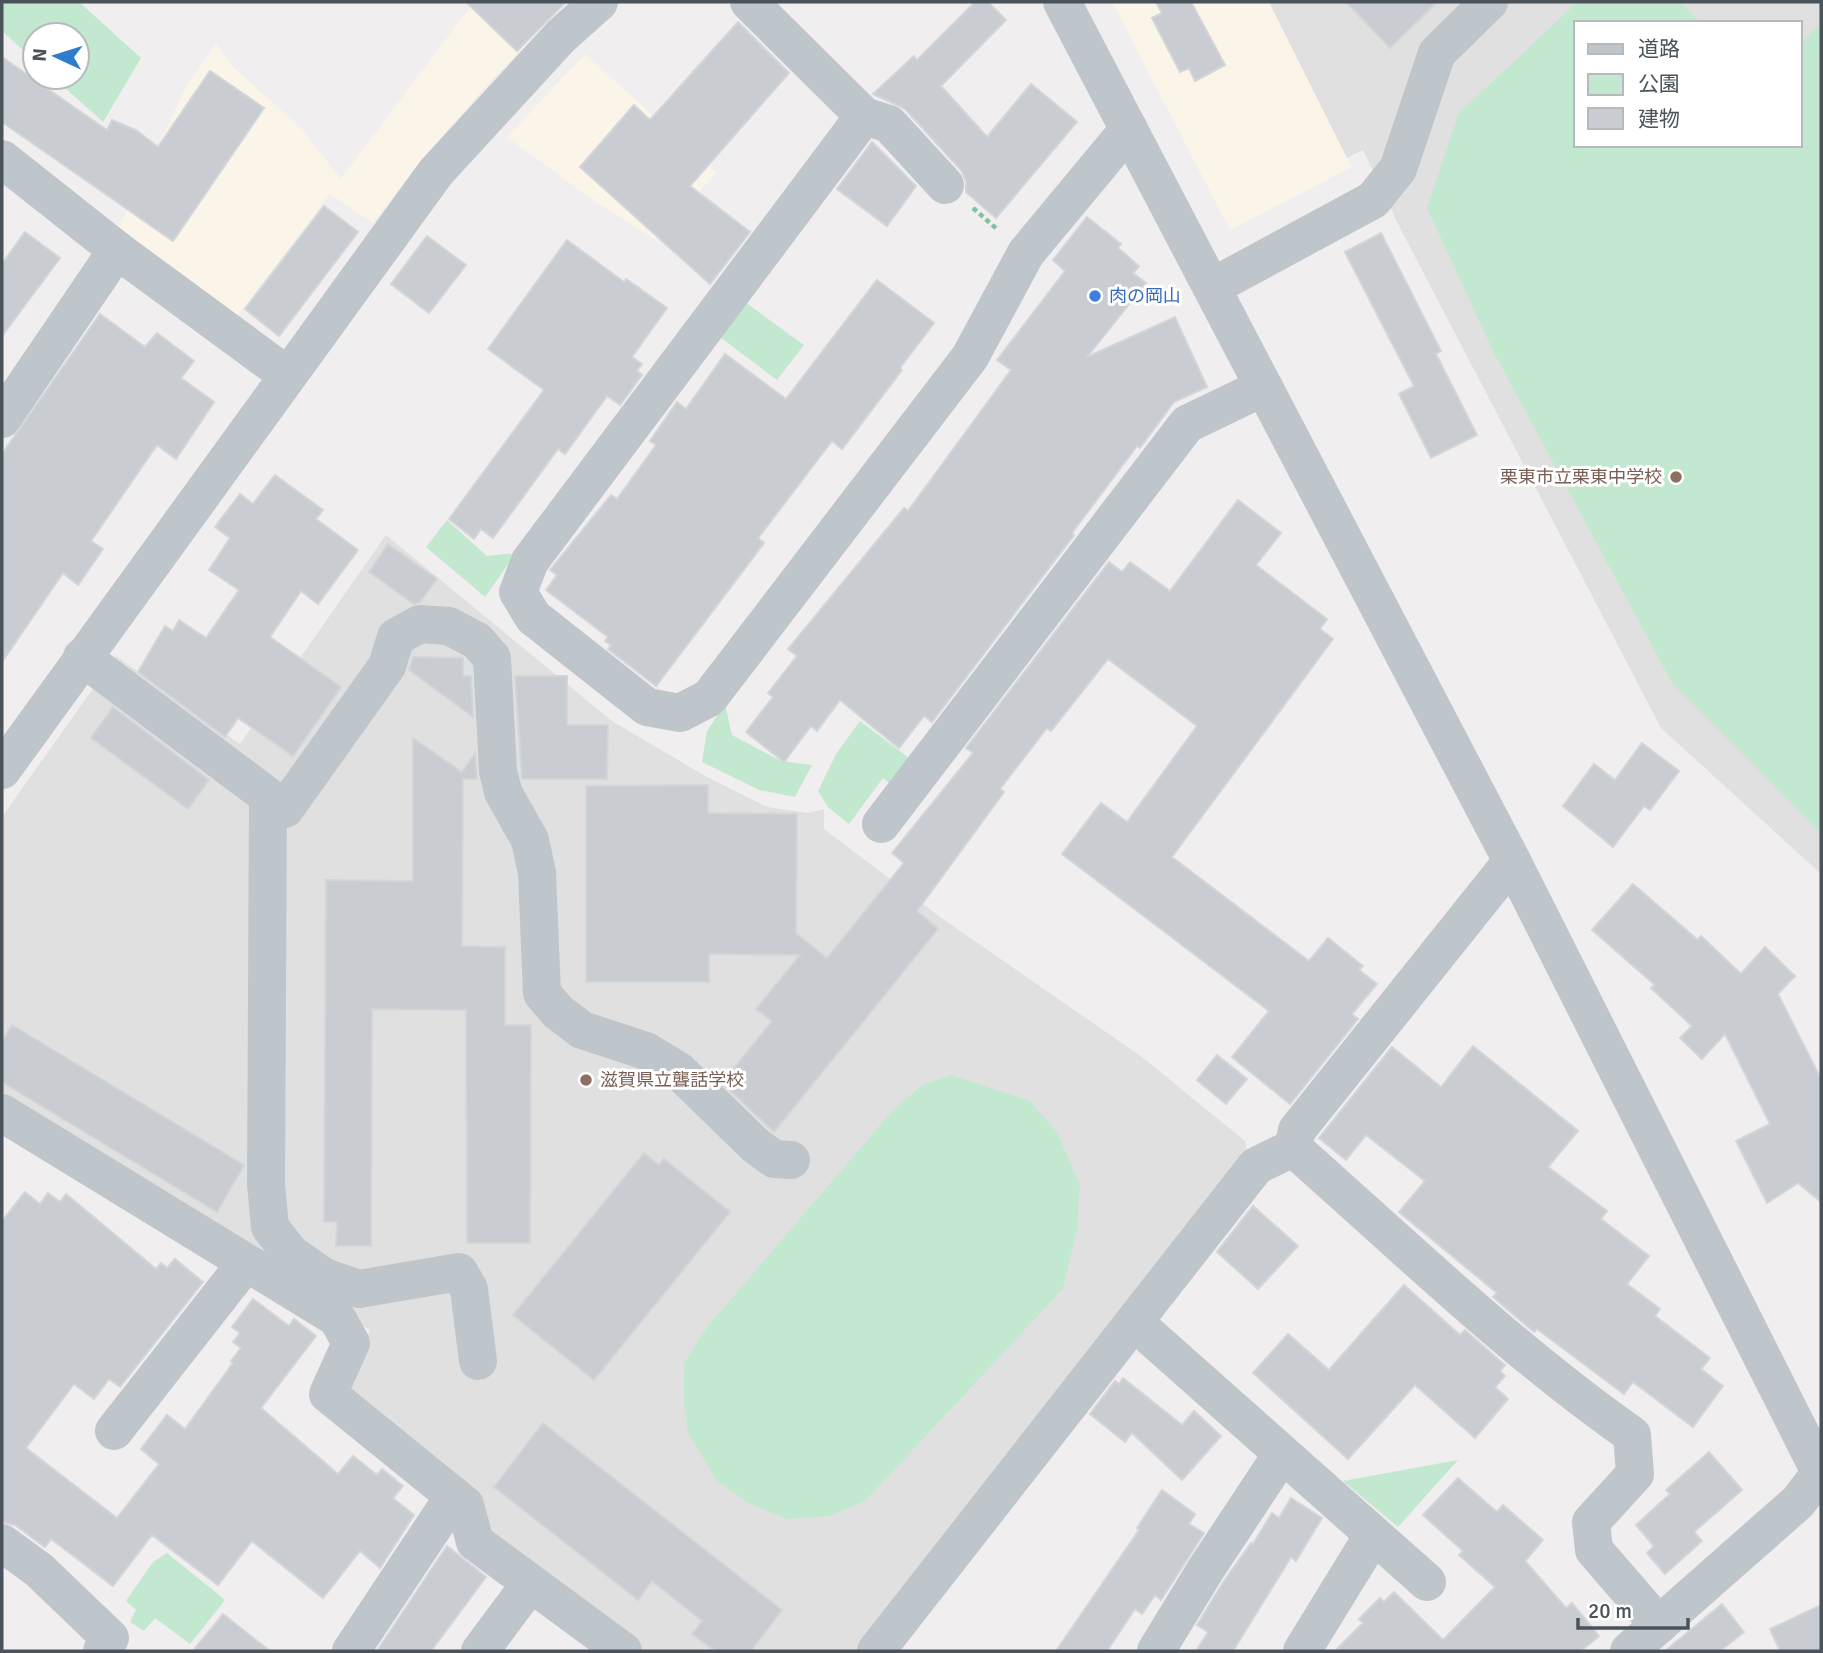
<svg xmlns="http://www.w3.org/2000/svg" width="1823" height="1653" viewBox="0 0 1823 1653" font-family="Signika,'Noto Sans JP',sans-serif">
<style>
.commercial{fill:#faf4e9}
.education{fill:#e1e0e0;fill-rule:evenodd}
.green{fill:#c2e9cf}
.building{fill:#c9ccd0;stroke:#d3d5d9;stroke-width:2}
.lines{fill:none;stroke-linecap:round;stroke-linejoin:round}
.path{stroke:#7ec39d;stroke-width:4.5;stroke-dasharray:5 3.5;stroke-linecap:butt}
.minor{stroke:#bec6cc;stroke-width:38}
.shop-dot{fill:#3f7fe0;stroke:#fff;stroke-width:2.5}
.education-dot{fill:#8d6e63;stroke:#fff;stroke-width:2.5}
.labels{text-anchor:middle;dominant-baseline:central;stroke-width:6;stroke-linejoin:round;paint-order:stroke}
.shop-label{font-size:18px;fill:#366cbe;stroke:#fff;text-anchor:start}
.education-label{font-size:18px;fill:#785e54;stroke:#fff;text-anchor:end}
</style>
<rect width="100%" height="100%" fill="#f1eeef"/>
<g class="commercial">
<path d="M474,2h95l-76,76 -73,84 -47,61 -43,-29 -93,122 -118,-89 69,-144 28,-39 18,24 68,61 39,50z"/>
<path d="M1112,2h157l83,165 -122,63z"/>
<path d="M585,54l131,119 -61,66 -58,-36 -90,-66z"/>
</g>
<g class="education">
<path d="M1269,2h552v872l-160,-146 -262,-502 -36,-76 -16,8zM1576,23h224v122h-224z"/>
<path d="M386,535l226,186 95,56 60,30 41,6 16,-4v20l116,88 202,140 103,84 2,11 -390,499h-216l-143,-105 -152,-161 24,-55 -368,-228v-285l114,-161 124,88z"/>
</g>
<g class="green">
<path d="M2,2h77l62,56 -38,64 -50,-45h24v-42h-42v26l-33,-30z"/>
<path d="M1577,2h103l21,21h-125v122h224v-101l21,-22v811l-149,-150 -178,-330 -67,-145 31,-94z"/>
<path d="M745,302l59,43 -27,35 -57,-43z"/>
<path d="M447,520l40,36 29,-3 -31,44 -59,-50z"/>
<path d="M725,704l7,31 49,26 31,4 -17,32 -36,-7 -57,-28 5,-31z"/>
<path d="M860,721l49,37 -20,25 -6,-5 -34,46 -21,-17 -10,-16 18,-37z"/>
<path d="M951,1075l79,26 27,31 23,53 -3,45 -14,59 -198,212 -35,15 -43,3 -39,-16 -31,-22 -29,-48 -4,-29v-41l23,-36 186,-217 29,-25z"/>
<path d="M1458,1460l-60,67 -55,-46z"/>
<path d="M167,1553l58,47 -35,44 -35,-26 -11,13 -14,-9 6,-12 -10,-9 27,-39z"/>
</g>
<g class="building">
<path d="M466,2h100l-49,49z"/>
<path d="M975,2h13l18,18 -65,66 46,51 44,-53 46,38 -81,96 -30,-26v-11l-5,-11 -56,-61 -32,-15 41,-38 3,4z"/>
<path d="M1156,2h35l34,63 -30,16 -6,-13 -9,4 -28,-54 10,-5z"/>
<path d="M1346,2h91l-47,46z"/>
<path d="M738,22l51,51 -99,113 60,46 -40,52 -130,-117 54,-62 16,15z"/>
<path d="M2,57l105,73 5,-10 24,10 22,17 52,-76 54,37 -91,133 -171,-119z"/>
<path d="M872,142l44,44 -29,40 -50,-37z"/>
<path d="M324,206l34,26 -79,104 -34,-27z"/>
<path d="M1087,217l34,27 -3,4 21,18 -6,7 13,10 -59,74 88,-40 32,70 -33,15 -34,46 -3,-2 -65,87 2,2 -142,187 -8,-6 -25,32 -59,-48 -23,31 -6,-5 -27,36 -38,-30 27,-35 -5,-4 29,-37 -9,-7 116,-141 4,3 103,-141 -14,-10 68,-89 -12,-11z"/>
<path d="M25,232l35,26 -58,78v-72z"/>
<path d="M1381,233l60,118 -5,3 41,81 -46,23 -32,-64 15,-8 -69,-134z"/>
<path d="M427,236l39,29 -37,48 -38,-29z"/>
<path d="M567,240l57,42 2,-3 41,29 -35,49 10,7 -5,7 5,4 -22,30 -13,-9 -42,58 -7,-5 -65,89 -12,-9 -7,10 -25,-20 95,-129 -56,-41z"/>
<path d="M877,280l57,43 -34,45 2,2 -60,79 -10,-8 -74,97 6,5 -108,143 -48,-37 3,-4 -6,-4 3,-4 -62,-47 11,-15 -7,-5 61,-75 6,4 39,-54 -6,-4 27,-39 9,7 39,-55 61,45z"/>
<path d="M100,314l45,33 12,-14 37,28 -13,17 33,24 -38,57 -19,-14 -66,96 12,8 -25,36 -15,-12 -61,89v-208z"/>
<path d="M275,475l48,35 -7,9 42,31 -40,54 -17,-13 -31,46 71,50 -48,69 -55,-38 -13,19 -87,-65 27,-46 8,5 6,-11 27,18 33,-48 -30,-20 21,-32 -15,-11 25,-33 13,10z"/>
<path d="M1238,500l43,33 -25,32 71,54 -7,10 13,10 -161,218 137,104 19,-23 35,28 -4,4 18,14 -25,30 6,5 -68,85 -58,-47 37,-46 -207,-157 39,-51 26,19 70,-96 -89,-67 -57,72 -4,-3 -47,61 4,3 -87,119 21,18 -164,203 -52,-49 50,-62 -16,-12 44,-54 -91,-1v28h-123v-196l122,-1v28l89,1 -1,119 31,25 77,-95 -12,-10 81,-100 -7,-5 143,-186 13,10 8,-10 40,29z"/>
<path d="M388,544l49,35 -17,23 -6,2 -45,-32z"/>
<path d="M413,657l50,1v18h8l2,41 -64,-47z"/>
<path d="M515,676h52v49h41l-1,54h-85z"/>
<path d="M113,707l96,73 -21,29 -97,-71z"/>
<path d="M413,738l49,34 13,-19 2,26h-14l-1,167 43,1v78h26l-1,218h-63l-1,-233 -94,-1 -1,237h-35l1,-24h-13l2,-342 87,1z"/>
<path d="M1642,743l37,28 -29,39 -6,-4 -31,41 -50,-41 31,-42 21,16z"/>
<path d="M1633,884l65,56 3,-4 40,38 24,-27 30,29 -17,18 43,85v123l-23,-19 -31,20 -31,-62 34,-17 -45,-90 -23,25 -22,-21 12,-12 -41,-38 4,-3 -63,-55z"/>
<path d="M12,1025l232,140 -27,47 -215,-130v-41z"/>
<path d="M1473,1046l105,85 -30,36 59,44 -6,8 48,37 -22,28 33,25 -5,7 55,42 -9,11 22,17 -30,41 -60,-45 -9,12 -87,-65 -3,3 -41,-35 4,-4 -98,-81 26,-31 -59,-46 -20,25 -27,-22 73,-91 49,40z"/>
<path d="M1217,1055l30,24 -21,25 -29,-24z"/>
<path d="M644,1153l15,12 5,-6 66,53 -136,168 -81,-65z"/>
<path d="M25,1192l15,12 8,-11 12,9 6,-8 90,75 5,-6 6,5 8,-9 28,23 -83,105 -11,-8 -15,20 -20,-15 -48,64 91,70 42,-54 -18,-15 26,-34 18,14 48,-66 -2,-2 10,-13 -8,-6 7,-9 -8,-6 21,-28 36,27 5,-7 22,17 -55,72 77,66 15,-18 24,19 5,-6 21,17 -10,12 21,17 -34,53 -20,-17 -37,47 -71,-57 -34,44 -66,-50 -39,51 -62,-47 -6,8 -30,-22 -13,-3v-301z"/>
<path d="M1253,1206l45,40 -40,43 -41,-37z"/>
<path d="M1404,1285l56,50 5,-5 40,35 -5,6 5,5 -10,11 13,12 -33,39 -60,-53 -67,74 -95,-86 35,-39 41,36z"/>
<path d="M1123,1378l59,47 12,-14 27,25 -39,44 -50,-47 -7,9 -35,-28 25,-33 4,3z"/>
<path d="M543,1423l239,187 -31,41h-36l-23,-17 10,-13 -50,-40 -14,19 -144,-113z"/>
<path d="M1709,1452l33,38 -48,42 8,9 -37,33 -18,-21 7,-7 -18,-21 34,-31 -4,-4z"/>
<path d="M1458,1478l39,34 6,-7 40,35 -18,21 41,47 6,-5 27,33 -18,15h-246l28,-28 -4,-4 21,-21 4,4 10,-10 49,48 52,-53 -36,-32 4,-4 -40,-36z"/>
<path d="M1162,1490l33,24 -6,10 15,9 -43,67 -6,-5 -13,19 -7,-5 -28,42h-51l83,-121 -2,-2z"/>
<path d="M1291,1498l31,20 -26,43 -5,-4 -58,94h-37l12,-19 -11,-7 27,-44 27,-38 2,1 19,-31 7,5z"/>
<path d="M447,1546l39,31 -55,74h-54z"/>
<path d="M1722,1604l22,28 -24,19h-55z"/>
<path d="M1821,1605v46h-41l-10,-22z"/>
<path d="M223,1614l47,37h-77z"/>
</g>
<g class="lines">
<path class="path" d="M973,208l25,22"/>
<g class="minor">
<path d="M749,2l115,114 -334,445 -12,31 15,25 114,90 33,6 29,-15 261,-341 56,-104 103,-124"/>
<path d="M1062,2l450,859 309,613"/>
<path d="M864,116l25,8 56,61"/>
<path d="M2,159l115,91 170,125"/>
<path d="M1212,287l161,-87 25,-31 39,-116 52,-51"/>
<path d="M2,419l115,-169"/>
<path d="M82,657l203,152 102,-143 9,-29 24,-13 29,2 28,15 15,17 6,113 5,21 27,48 7,33 5,120 16,19 24,18 64,21 33,20 76,74 19,14 17,1"/>
<path d="M2,770l434,-598 125,-136 38,-34"/>
<path d="M268,797l-2,387 4,43 20,26 34,24 35,12 100,-17 10,17 9,72"/>
<path d="M881,824l306,-400 77,-37"/>
<path d="M2,1113l335,205 14,25 -23,51 137,111 10,37 148,109"/>
<path d="M1293,1148c110,97 218,202 339,287l3,39 -44,48 3,28 65,75"/>
<path d="M1293,1148l4,-18 215,-269"/>
<path d="M1134,1322l293,260"/>
<path d="M114,1431l131,-167"/>
<path d="M2,1543l37,27 71,68 -8,13"/>
<path d="M351,1651l103,-155"/>
<path d="M480,1651l50,-67"/>
<path d="M876,1651l380,-485 37,-18"/>
<path d="M1156,1651l50,-82 76,-115"/>
<path d="M1302,1651l70,-114"/>
<path d="M1629,1651l169,-149 23,-30"/>
</g>
</g>
<circle class="shop-dot" cx="1095" cy="296" r="7"/>
<g class="education-dot">
<circle cx="1676" cy="477" r="7"/>
<circle cx="586" cy="1080" r="7"/>
</g>
<g class="labels">
<g class="shop-label">
<text x="1109" y="296">肉の岡山</text>
</g>
<g class="education-label">
<text x="1662" y="477">栗東市立栗東中学校</text>
<text x="600" y="1080" text-anchor="start">滋賀県立聾話学校</text>
</g>
</g>
<rect width="1823" height="1653" fill="none" stroke="#495359" stroke-width="7"/>
<rect x="1574" y="21" width="228" height="126" fill="#ffffff" stroke="#b6babd" stroke-width="2"/>
<rect x="1588" y="44" width="35" height="10" fill="#bec6cc" stroke="#b6babd" stroke-width="2"/>
<text x="1638" y="56" font-size="21" fill="#495359">道路</text>
<rect x="1588" y="74" width="35" height="21" fill="#c2e9cf" stroke="#b6babd" stroke-width="2"/>
<text x="1638" y="91" font-size="21" fill="#495359">公園</text>
<rect x="1588" y="108" width="35" height="21" fill="#c9ccd0" stroke="#b6babd" stroke-width="2"/>
<text x="1638" y="126" font-size="21" fill="#495359">建物</text>
<g transform="translate(56 56) rotate(274)"><circle r="33" fill="#ffffff" stroke="#b6babd" stroke-width="2"/>
<path d="M0-5L12 26L0 18L-12 26Z" fill="#2e7ccb"/>
<text y="-10" font-size="19" font-weight="bold" text-anchor="middle" fill="#495359">N</text>
</g>
<path d="M1578 1618v10h110v-10" fill="none" stroke="#495359" stroke-width="3.5"/>
<text x="1588" y="1618" font-size="21" fill="#495359" stroke="#ffffff" stroke-width="5" paint-order="stroke">20 m</text>
</svg>
